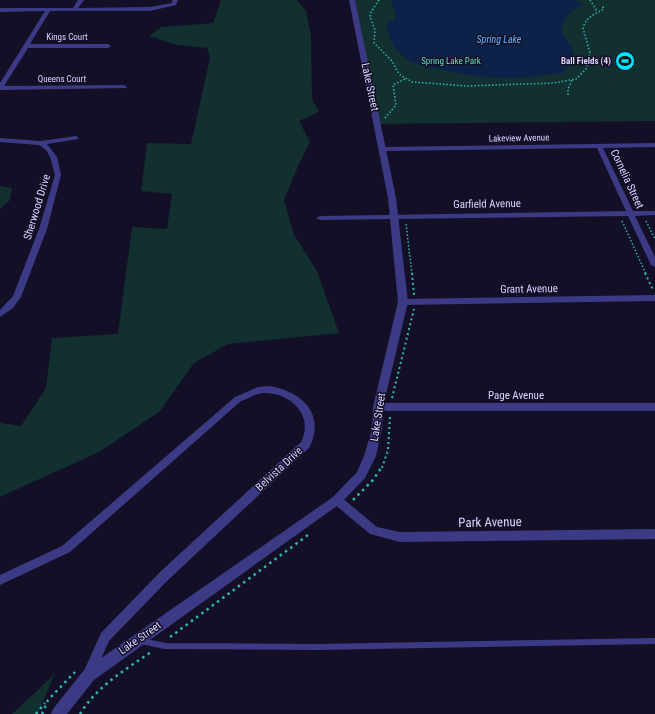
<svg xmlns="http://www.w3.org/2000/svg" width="655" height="714" viewBox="0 0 655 714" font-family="'Roboto Condensed',sans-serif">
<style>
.green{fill:#12302f}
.water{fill:#0c2248}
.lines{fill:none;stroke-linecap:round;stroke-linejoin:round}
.path-far2{stroke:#2fb8b0;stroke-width:1.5;stroke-dasharray:1.5 2;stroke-linecap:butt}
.path-far1{stroke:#2fb8b0;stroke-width:2;stroke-dasharray:2 3;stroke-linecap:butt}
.path{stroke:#2fb8b0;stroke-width:2.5;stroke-dasharray:2.5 4;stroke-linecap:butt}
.service{stroke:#3d3a85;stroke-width:6}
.minor{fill:#3d3a85;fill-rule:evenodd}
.tertiary{fill:#3d3a85;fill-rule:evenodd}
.labels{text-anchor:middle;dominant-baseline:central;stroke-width:3;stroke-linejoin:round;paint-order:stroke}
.far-street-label{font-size:9px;fill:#d9d4ff;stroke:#130f26}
.far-park-label{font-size:9px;fill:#5fe0c0;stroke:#130f26}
.far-poi-label{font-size:9px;font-weight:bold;fill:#d9d4ff;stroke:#130f26;text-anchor:end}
.far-water-label{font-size:10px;font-style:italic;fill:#62b6ff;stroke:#130f26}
.street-label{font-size:11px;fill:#d9d4ff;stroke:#130f26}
.near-street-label{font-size:13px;fill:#d9d4ff;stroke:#130f26}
</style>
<rect width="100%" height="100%" fill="#130f26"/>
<g class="green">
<path d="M221,0h76l9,11 5,25 1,63 7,13 -20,9 11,21 -11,22 -15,36 10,35 23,36 22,62 -111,11 -34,19 -35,49 -60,40 -99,45v-74l21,3 25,-38 6,-50 66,-4 14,-107 35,2 5,-35 -31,-3 6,-48 44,1 19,-86 -3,-10 -30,-3 -28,-9 12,-9 52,-4z"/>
<path d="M352,0h303v121l-277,3z"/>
<path d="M0,186l12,2 -2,12 -10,9z"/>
<path d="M54,675l-16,39h-26z"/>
</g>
<path class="water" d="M391,0h186l1,2 7,2 -15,8 -8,13v9l10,13 1,4 -3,13 -7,9c-4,1 -8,1 -12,1 -37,7 -77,4 -113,-5 -12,-3 -24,-4 -34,-12 -13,-11 -14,-19 -18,-34l8,-3 2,-5z"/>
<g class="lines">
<g class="path-far2">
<path d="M379,0l-8,12 -1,5 5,13 -1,13 18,18 7,13 13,8 55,4 87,-3 22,-4 10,-10 4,-16 -7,-25c3,-11 12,-14 21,-19l-2,-4"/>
<path d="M590,0l7,11"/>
<path d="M568,95v-6l4,-9"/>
<path d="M385,118l11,-13 -3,-20 12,-6"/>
<path d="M622,221l24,53"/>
<path d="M646,221l9,18"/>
<path d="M406,224l6,50"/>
</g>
<g class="path-far1">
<path d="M412,273l2,22"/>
<path d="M645,273l8,17"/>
<path d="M392,398l22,-89"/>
<path d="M382,468l6,-18 2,-34"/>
</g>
<g class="path">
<path d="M353,500l19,-19 10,-14"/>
<path d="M170,637l138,-102"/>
<path d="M36,714l9,-11"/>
<path d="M42,714l6,-14 27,-28"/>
<path d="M80,714c17,-28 45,-44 71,-62"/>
</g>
<path class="service" d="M141,641l24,5 152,1 338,-6"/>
<g class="minor">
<path d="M78,0h6l-6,8 72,-1 22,-4v-3h6l-2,5 -26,6h-100l-20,33h78l3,2 -3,2h-80l-24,38 120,-1 3,2 -1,1 -126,2v-7l45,-72 -45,1v-4h73z"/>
<path d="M76,136l2,1v2l-31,5 10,13 4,18 -14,54 -26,68 -8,11 -13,9v-7l13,-14 26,-67 16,-54 -5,-18 -4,-7 -7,-5 -39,-3v-4l41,3z"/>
<path d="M655,143v4l-52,1 30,63h22v4l-20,1 20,41v10l-4,-2 -23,-49 -308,4 -4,-2 4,-2 306,-5 -29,-63 -214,3 -3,-2 3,-2z"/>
<path d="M655,295v6l-252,4 -4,-3 4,-3z"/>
<path d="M270,386c33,6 56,29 39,62l-142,133 -58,60 -16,36 -4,2 -4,-2 -2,-4 18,-40 58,-60 142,-131c14,-27 -12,-51 -39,-49 -7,1 -14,6 -21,8l-171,151 -70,33v-10l62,-29 173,-149 23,-10z"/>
<path d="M378,403h277v8h-277l-3,-2 -2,-2 2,-2z"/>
<path d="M337,496l4,1 36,30 23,5 255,-3v10l-255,3 -30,-8 -37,-31 -1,-3 1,-3z"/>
</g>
<path class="tertiary" d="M349,0h6l41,198 12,104 -25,105 -1,22 -6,27 -11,22 -24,25 -247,177 -27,34h-16l2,-5 31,-39 249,-173 24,-25 7,-16 8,-27 1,-22 25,-105 -10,-104z"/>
</g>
<defs>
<g id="stadium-disc" transform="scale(1)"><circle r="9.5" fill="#00e5ff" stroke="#130f26"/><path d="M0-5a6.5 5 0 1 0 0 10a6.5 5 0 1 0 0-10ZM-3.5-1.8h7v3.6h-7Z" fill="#111"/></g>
</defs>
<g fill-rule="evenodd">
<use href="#stadium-disc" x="625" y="61"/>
</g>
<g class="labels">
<g class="far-street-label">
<text x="67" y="37">Kings Court</text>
<text x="62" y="79">Queens Court</text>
<text transform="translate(519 138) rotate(-1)">Lakeview Avenue</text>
</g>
<g class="far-park-label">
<text x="451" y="61">Spring Lake Park</text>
</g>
<g class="far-poi-label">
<text x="611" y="61">Ball Fields (4)</text>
</g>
<g class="far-water-label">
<text x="499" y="39">Spring Lake</text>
</g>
<g class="street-label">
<text transform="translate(370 87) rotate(78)">Lake Street</text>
<text transform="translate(627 179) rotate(65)">Cornelia Street</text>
<text transform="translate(487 204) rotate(-1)">Garfield Avenue</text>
<text transform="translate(37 207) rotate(-73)">Sherwood Drive</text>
<text transform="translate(529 289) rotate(-1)">Grant Avenue</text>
<text x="516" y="395">Page Avenue</text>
<text transform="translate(378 417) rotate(-81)">Lake Street</text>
<text transform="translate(279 469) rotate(-43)">Belvista Drive</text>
<text transform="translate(140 638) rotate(-35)">Lake Street</text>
</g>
<g class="near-street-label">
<text transform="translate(490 522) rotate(-1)">Park Avenue</text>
</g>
</g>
</svg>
